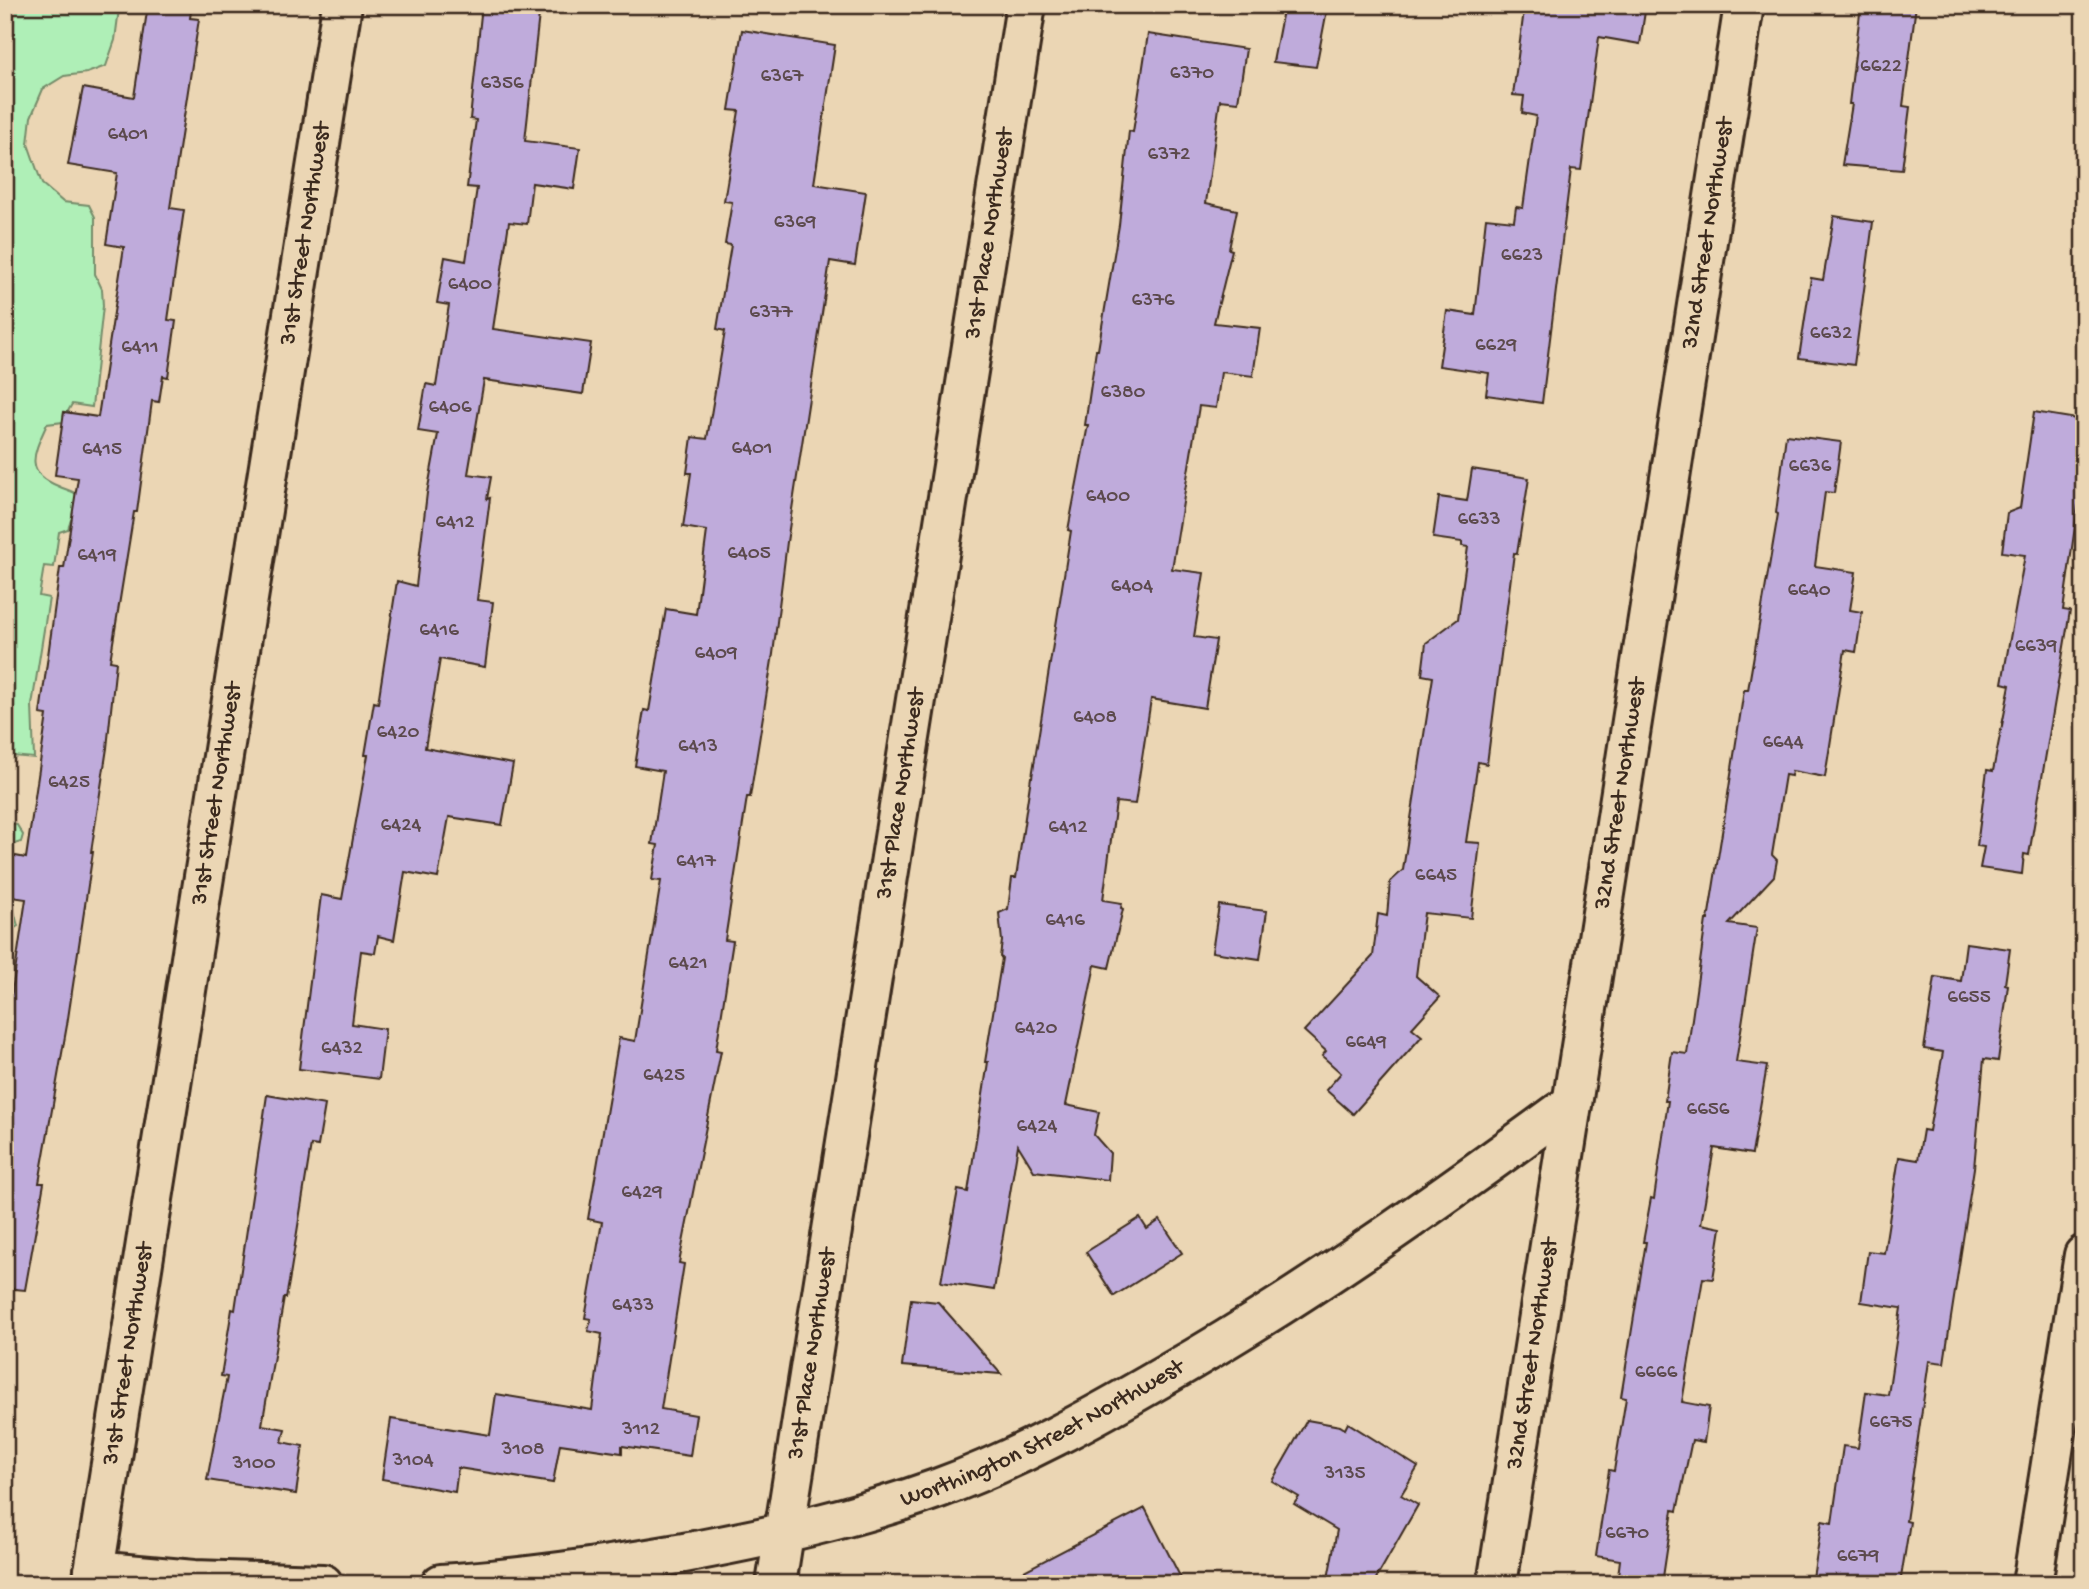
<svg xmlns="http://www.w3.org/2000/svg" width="2089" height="1589" viewBox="0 0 2089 1589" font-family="'Gochi Hand',sans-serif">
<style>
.green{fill:#afefb7;stroke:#758c6a;stroke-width:2}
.building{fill:#bfabdb;stroke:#3b2a1e;stroke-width:2}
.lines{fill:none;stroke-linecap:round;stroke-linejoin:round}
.street-casing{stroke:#3b2a1e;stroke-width:44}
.street{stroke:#ebd6b4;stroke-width:38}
.labels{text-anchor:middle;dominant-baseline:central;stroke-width:6;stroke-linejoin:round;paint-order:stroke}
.number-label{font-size:21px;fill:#5c4a4d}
.street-label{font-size:24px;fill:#3b2a1e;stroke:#ebd6b4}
</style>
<rect width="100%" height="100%" fill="#ebd6b4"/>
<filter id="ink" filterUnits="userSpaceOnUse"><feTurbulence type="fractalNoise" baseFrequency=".0143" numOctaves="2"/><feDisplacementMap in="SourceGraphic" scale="14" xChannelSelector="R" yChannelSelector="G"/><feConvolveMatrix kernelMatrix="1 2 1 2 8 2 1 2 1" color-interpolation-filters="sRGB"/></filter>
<g filter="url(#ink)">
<g class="green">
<path d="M5,5h113l1,4 -4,31 -9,26 -19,7 -23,3 -21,13 -12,28 -3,27 14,40 21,18 26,3 6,12v57l7,15 1,17 -11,101 -20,-3 -5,9h-3l-1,9 -16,2c-12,27 -25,48 11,62 10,5 16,4 23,13v14l-10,7 -3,9 -9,3 -5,35 -10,-1 -5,30 10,2 -17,107 2,53 -22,-2 -7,3z"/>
<path d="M5,820l12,5 6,10 -2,7 -16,5z"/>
<path d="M5,904l8,3 5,19 -13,8z"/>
</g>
<g class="building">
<path d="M148,5h44l-2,13 9,1 -29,189 14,2 -16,110 8,1 -8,56 -5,-1 -4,26 -7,-1 -15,111h-3l-24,149 6,1 -9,86 -16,104h2l-26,173 -28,158h5l-19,107 -20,-2v-270h3l18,-119 -21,-3v-9l5,-32 16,3 21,-143 -7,-1 20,-146h4l14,-90 -23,-3 9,-63 34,5 26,-170 -18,-3 11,-71 -49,-8 15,-77 51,9z"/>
<path d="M482,5h58l-15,136 55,7 -6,41 -42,-6 -5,41 -18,-2 -16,107 98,14 -8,51 -99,-14 -16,94 23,3 -4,22 3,-1 -13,102 16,2 -8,65 -45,-8 -15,89 88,16 -11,61 -53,-8 -11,61 -33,-6 -11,68 -16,-4 -3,17 -14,-2 -9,73 33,5 -6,50 -80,-10 22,-174 21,4 26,-144h-3l9,-53 4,1 19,-122 19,5 11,-93 11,-59 -20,-3 8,-47 10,2 13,-81 -12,-2 8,-46 21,4 11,-73 -10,-1 9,-67 -6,-1z"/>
<path d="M1284,5h44l-12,62 -43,-5z"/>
<path d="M1536,5h110l-6,39 -41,-7 -18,133 -10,-1 -29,234 -56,-8 3,-22 -50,-7 8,-55 28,4 11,-97 28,3 2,-14 7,1 13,-92 -14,-3 2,-17 -11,-1 11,-85 12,2z"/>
<path d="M1861,5h55l-13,101 7,1 -8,63 -60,-5 10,-61h-3z"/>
<path d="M742,30l93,15 -21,139 52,8 -11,73 -25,-4 -43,281 -14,112 -23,143h-3l-22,143 8,1 -17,109 5,1 -42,212 5,1 -23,145 35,6 -6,41 -68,-10v7l-62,-9 -7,39 -95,-15 -3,24 -73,-13 9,-60 99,16 6,-41 96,16 10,-76 -14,-3 3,-12 -6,-1 17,-96 -14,-3 31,-181 16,3 26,-160 -9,-1 6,-35 -6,-1 11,-73 -28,-5 9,-56 5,1 17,-102 30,5 11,-83 -24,-4 8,-54h-4l5,-36 15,2 18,-108 -8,-2 14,-84 -6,-1 7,-42 -8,-1 15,-90 -10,-1z"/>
<path d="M1148,34l98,15 -8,53 -18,-2 -14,103 31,7 -8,39 3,1 -18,73 46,5 -7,48 -32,-4 -5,36 -17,-2 -27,163 32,4 -10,64 22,3 -11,68 -54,-9 -16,105 -19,-2 -13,98 19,3 -1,5 2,1 -14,59 -14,-3 -29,140 33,7 -5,23 16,18 -2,27 -74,-9 -16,-26 -24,145 -53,-8 17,-92 10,2 20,-130h-3l17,-104 -2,-1 2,-16 -3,-28 9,-4 4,-31h4l15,-101h1l39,-246 -3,-1 20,-105h-3l11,-75h2l21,-125 10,-94 4,1z"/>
<path d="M1834,216l39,6 -19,143 -55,-7 12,-80 12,2z"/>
<path d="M2034,412l49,8 -5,40 6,1v46l-6,-1 -15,104 7,1 -41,244 -5,-1 -2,20 -42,-6 4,-21 -7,-1 10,-76 6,1 17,-86 -8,-2 23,-128 -23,-3 5,-39 13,-5z"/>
<path d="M1786,435l55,7 -7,51 -9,-1 -10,74 41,6 -6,38 12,2 -6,40 -11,-2 -20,127 -33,-6 -1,5 -6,-1 -13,80 5,5 -3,16 -45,48 28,4 -21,134 31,4 -15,88 -38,-6 -13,76 20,4 -8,51 -10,-1 -21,124 27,5 -5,35 -12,-2 -15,71 -4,-1 -11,74h-45l3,-24 -24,-4 13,-86 5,1 12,-73 -5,-1 25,-155h-3l8,-44 3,1 14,-98h-3l7,-49 15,2 19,-134h2l17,-106 19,-124h4l30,-176 -2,-1z"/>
<path d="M1472,469l57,9 -12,76 -3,-1 -27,211 -9,-2 -12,80 14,1 -9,75 -47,-5 -8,63 24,21 -28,31 10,8 -69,78 -27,-24 15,-17 -19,-17 4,-5 -22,-20 69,-75 5,-42 9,2 3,-34 13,-12 30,-193 -11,-2 4,-32 32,-24 10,-72 -6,-1v-4l-29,-4 6,-41 28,4z"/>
<path d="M1219,905l48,6 -7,48 -48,-7z"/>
<path d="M1966,943l44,6 -5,35 3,1 -10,76 -14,-2 -10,109 -30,195 -15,-2 -23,160 4,1 -10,62h-88l10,-63 10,2 11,-77 15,2 8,-56 22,3 13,-87 -40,-6 7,-51 16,2 15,-96 19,3 5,-30 6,1 14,-79 -19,-3 11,-72 26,4z"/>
<path d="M267,1095l58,10 -7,41 -7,-1 -22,137 -3,16h-2l-22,127 23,4 -3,13 21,4 -7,48 -89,-14 20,-103 -6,-1 11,-67 3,1z"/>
<path d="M1140,1218l7,11 13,-9 22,33 -68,43 -28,-44z"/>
<path d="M911,1299l27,3 63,72 -99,-8z"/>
<path d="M1307,1420l33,6 5,3 3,-6 70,44 -17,28 17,10 -45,79h-46l10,-54 -43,-26 5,-7 -27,-16z"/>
<path d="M1145,1508l39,76h-185z"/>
</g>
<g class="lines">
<g class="street-casing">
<g id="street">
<path d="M94,1571l100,9 129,4"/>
<path id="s1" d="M92,1584l250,-1579"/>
<path id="s2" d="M441,1584c82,-5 162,-17 243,-31 87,-16 172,-35 255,-65 79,-29 153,-70 225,-112 142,-81 275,-176 408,-273"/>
<path id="s3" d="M776,1584l250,-1579"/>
<path id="s4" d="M1497,1584l247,-1579"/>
<path d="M2032,1584l52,-329"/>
</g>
</g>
<use href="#street" class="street"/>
</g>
</g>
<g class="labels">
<g class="number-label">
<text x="1881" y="67">6622</text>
<text x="1192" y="74">6370</text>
<text x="782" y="77">6367</text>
<text x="502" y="84">6356</text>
<text x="128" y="135">6401</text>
<text x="1169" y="155">6372</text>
<text x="795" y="223">6369</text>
<text x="1522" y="256">6623</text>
<text x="470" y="285">6400</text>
<text x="1153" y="301">6376</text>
<text x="771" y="313">6377</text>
<text x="1831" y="334">6632</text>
<text x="1496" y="346">6629</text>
<text x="140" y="348">6411</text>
<text x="1123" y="393">6380</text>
<text x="450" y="408">6406</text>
<text x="752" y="449">6401</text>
<text x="102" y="450">6415</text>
<text x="1810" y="467">6636</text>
<text x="1108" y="497">6400</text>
<text x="1479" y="520">6633</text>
<text x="455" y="523">6412</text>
<text x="749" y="554">6405</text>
<text x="97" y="556">6419</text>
<text x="1132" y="587">6404</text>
<text x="1809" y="591">6640</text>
<text x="439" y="631">6416</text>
<text x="2036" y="647">6639</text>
<text x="716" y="654">6409</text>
<text x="1095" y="718">6408</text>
<text x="398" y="733">6420</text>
<text x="1783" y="743">6644</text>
<text x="698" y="747">6413</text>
<text x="69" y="783">6425</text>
<text x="401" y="826">6424</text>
<text x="1068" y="828">6412</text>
<text x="696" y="862">6417</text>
<text x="1436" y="876">6645</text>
<text x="1065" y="921">6416</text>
<text x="688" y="964">6421</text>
<text x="1969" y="998">6655</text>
<text x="1036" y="1029">6420</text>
<text x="1366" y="1043">6649</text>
<text x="342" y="1049">6432</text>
<text x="664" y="1076">6425</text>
<text x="1708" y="1110">6656</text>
<text x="1037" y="1127">6424</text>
<text x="642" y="1193">6429</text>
<text x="633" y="1306">6433</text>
<text x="1656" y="1373">6666</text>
<text x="1891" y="1423">6675</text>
<text x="641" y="1430">3112</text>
<text x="523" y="1450">3108</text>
<text x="413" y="1461">3104</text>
<text x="254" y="1464">3100</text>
<text x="1345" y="1474">3135</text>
<text x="1627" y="1534">6670</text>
<text x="1858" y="1557">6679</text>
</g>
<g class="street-label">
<text stroke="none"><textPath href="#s3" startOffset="1367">31st Place Northwest</textPath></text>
<text stroke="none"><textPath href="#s4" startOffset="1367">32nd Street Northwest</textPath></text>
<text stroke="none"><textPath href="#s1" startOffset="1367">31st Street Northwest</textPath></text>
<text stroke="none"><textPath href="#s3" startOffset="800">31st Place Northwest</textPath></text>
<text stroke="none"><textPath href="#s4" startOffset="800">32nd Street Northwest</textPath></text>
<text stroke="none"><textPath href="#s1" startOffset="800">31st Street Northwest</textPath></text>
<text stroke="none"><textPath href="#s3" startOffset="233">31st Place Northwest</textPath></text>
<text stroke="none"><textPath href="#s1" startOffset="233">31st Street Northwest</textPath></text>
<text stroke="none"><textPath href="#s4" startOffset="233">32nd Street Northwest</textPath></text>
<text stroke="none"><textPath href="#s2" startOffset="625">Worthington Street Northwest</textPath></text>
</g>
</g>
<rect width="2089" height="1589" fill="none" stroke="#ebd6b4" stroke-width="28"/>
<rect x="14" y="14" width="2061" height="1561" fill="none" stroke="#3b2a1e" stroke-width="2.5" filter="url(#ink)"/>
</svg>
